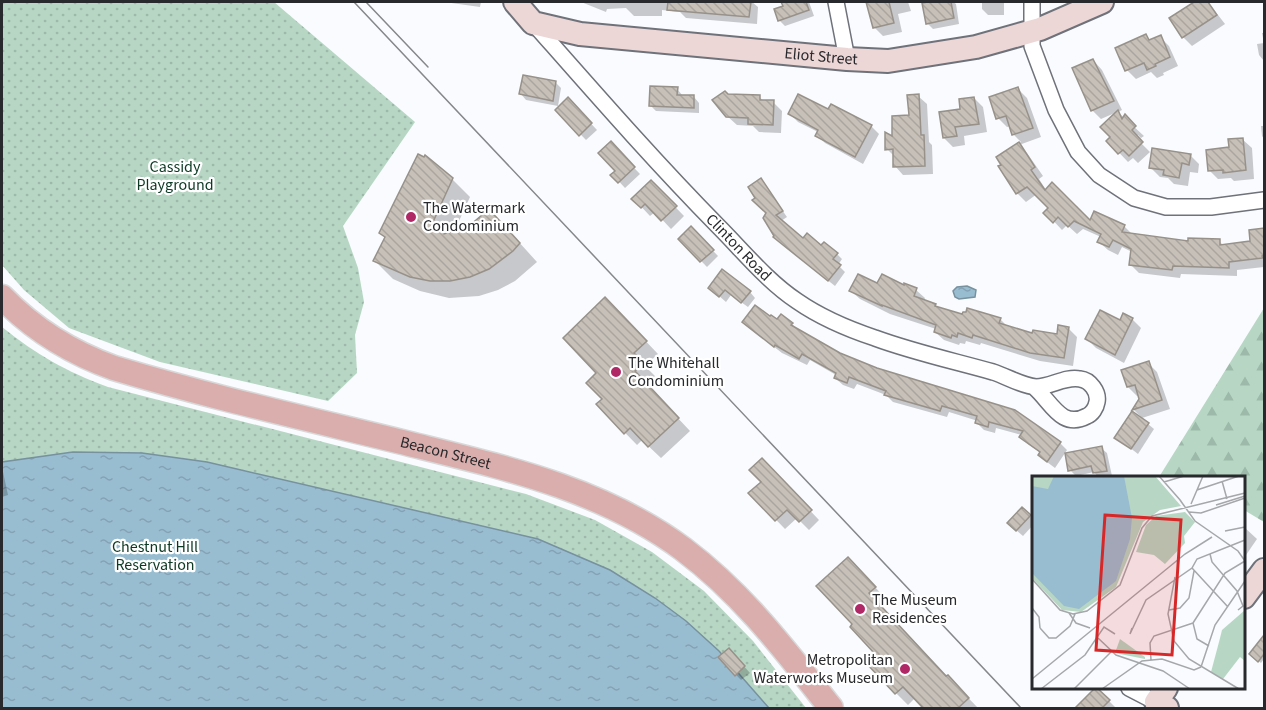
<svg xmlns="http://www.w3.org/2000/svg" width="1266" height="710" viewBox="0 0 1266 710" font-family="'Source Sans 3',sans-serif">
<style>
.forest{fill:url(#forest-firs)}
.park{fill:url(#park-dots)}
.water{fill:url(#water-ripples);stroke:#77919f;stroke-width:1.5}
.shadow{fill:#0003}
.building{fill:url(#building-back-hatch);stroke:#97918a;stroke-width:1.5}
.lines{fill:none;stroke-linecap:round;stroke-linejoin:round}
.street-casing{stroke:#6f727a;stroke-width:18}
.secondary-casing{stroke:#6f727a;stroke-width:26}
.primary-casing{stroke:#d8d8d9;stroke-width:27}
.street{stroke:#fff;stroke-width:15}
.secondary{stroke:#ecd6d6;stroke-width:22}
.primary{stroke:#d9aead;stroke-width:24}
.tram{stroke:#85878a;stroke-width:1.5}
.poi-dot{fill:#b12867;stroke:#fff;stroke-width:2}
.labels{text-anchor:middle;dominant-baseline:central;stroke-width:4.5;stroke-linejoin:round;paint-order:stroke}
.street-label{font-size:16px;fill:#28292c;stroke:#fff}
.park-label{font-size:16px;fill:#0c3924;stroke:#fff}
.poi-label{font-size:16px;fill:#28292c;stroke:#fff;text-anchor:start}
.inset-road{fill:none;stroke:#a5a7aa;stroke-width:1.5}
.view{fill:#d62828;fill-opacity:0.15;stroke:#d62828;stroke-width:3}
.inset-edge{fill:none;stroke:#28292c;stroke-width:3}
</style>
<defs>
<pattern id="forest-firs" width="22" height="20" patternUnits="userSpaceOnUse" patternTransform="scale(1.5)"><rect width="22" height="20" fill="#b7d7c4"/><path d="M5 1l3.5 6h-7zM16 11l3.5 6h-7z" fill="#9db9a9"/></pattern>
<pattern id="park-dots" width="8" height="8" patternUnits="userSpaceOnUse" patternTransform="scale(1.5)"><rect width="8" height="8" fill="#b7d7c4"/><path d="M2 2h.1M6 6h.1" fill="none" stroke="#9db9a9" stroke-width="1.8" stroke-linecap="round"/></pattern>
<pattern id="water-ripples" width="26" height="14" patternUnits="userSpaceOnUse" patternTransform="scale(1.5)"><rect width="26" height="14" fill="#99bdd0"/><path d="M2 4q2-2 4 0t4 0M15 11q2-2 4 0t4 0" fill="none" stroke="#84a2b3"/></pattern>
<pattern id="building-back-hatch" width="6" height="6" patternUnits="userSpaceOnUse" patternTransform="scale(1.5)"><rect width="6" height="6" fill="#c7c0b9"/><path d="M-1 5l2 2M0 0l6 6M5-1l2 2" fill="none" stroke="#aba59f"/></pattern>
</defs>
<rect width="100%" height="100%" fill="#f9fbfe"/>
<path class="forest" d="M1264,308v214l-20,-12v-32l-85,-1z"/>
<g class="park">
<path d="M2,2h272l141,120 -72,104 15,42 6,34 -9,33 2,38 -29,28 -168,-39 -91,-34 -45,-38 -22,-25z"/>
<path d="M2,327c35,28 63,44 106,60l418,107 69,26 57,32 52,39 49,50 53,67h-804z"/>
</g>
<g class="water">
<path d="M967,286l9,4 -1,7 -16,2 -4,-2 -2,-6 4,-4z"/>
<path d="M73,452l69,1 65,9 331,77 72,31 45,28 31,23 33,30 50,57h-767v-246z"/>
</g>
<g class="shadow">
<path d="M444,2h37l-1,5z"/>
<path d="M581,2h171l6,5 -1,17 -71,-6 -6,-6 -18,-2v6h-28l-8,-8 -19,1 -1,3z"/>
<path d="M783,2h26l5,14 -29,10 -6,-6 5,-13z"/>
<path d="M868,2h40l3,9 -13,3 4,18 -19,4 -9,-9z"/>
<path d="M936,2h17l3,2 3,20 -26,5 -6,-6 -4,-19z"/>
<path d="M982,2h22v13h-16l-6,-6z"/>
<path d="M1197,2h11l17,22 -33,22 -9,-9 -12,-18z"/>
<path d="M1262,33h2v28l-5,-6 -2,-11 7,-1z"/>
<path d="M1145,36l6,5 9,-4 9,9 9,20 -15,7 1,2 -7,3 -6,-6 -15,7 -9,-9z"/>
<path d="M1093,60l9,10 20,40 -4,2 26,24 -3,2 -3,-3 -2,3 14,14 -12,11 -5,-5 -5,4 -20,-21 4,-4 5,-25 -16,7 -9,-9z"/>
<path d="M556,83l5,5 -3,18 -32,-6 -5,-6z"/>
<path d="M677,89l6,7 11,1 5,6v10l-43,-2 -6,-6z"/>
<path d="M1018,89l9,9 14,39 -22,8 8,8 16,23 -4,3 7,11 44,33 34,3 9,9 56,8 30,-2 5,5 28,-4 -1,-11 13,-1v37l-27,3v6l-56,-2 -1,4 -41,-5 -9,-9 2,-12 -10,-5 -4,8 -10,-5 -9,-8 2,-5 -18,-8 -6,5 -10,-9 -5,5 -16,-17 4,-5 -13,-14 -11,8 -9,-9 -19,-36 23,-15 -7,-7 -3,-9 -4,1 -9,-9z"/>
<path d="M728,95l31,2 5,4 9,1 9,9 -1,22 -22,-1 -6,-6 -16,-1 -10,-9z"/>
<path d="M918,96l9,8 2,38 3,3 1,29 -30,1 -8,-9v-9l-8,-8 23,-33z"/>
<path d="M974,98l9,9 4,25 -23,4 1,9 -12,2 -9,-9 18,-28z"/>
<path d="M568,99l29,31 -11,10 -29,-30z"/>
<path d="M829,111l42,15 8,8 -16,30 -38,-21 -8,-8 1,-3 -20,-10 -8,-8z"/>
<path d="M1261,126h3v13l-2,-3z"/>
<path d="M1242,139l10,9 2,31 -20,2 -3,-3 -13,1 -9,-9z"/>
<path d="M610,143l30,31 -15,14 -12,-13 4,-4z"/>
<path d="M1190,155l9,9 -1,9 -8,-1 -2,14 -14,-2 -6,-6 -8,-1 -9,-9z"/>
<path d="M425,159l27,20 18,18 -16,35 53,-3 30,33 -22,19 -17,9 -19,6 -30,2 -29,-7 -27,-12 -18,-18 11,-23 -5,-5z"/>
<path d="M761,180l26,37 -6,4 22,19 34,14 5,5 -4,6 7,7 -10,14 -54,-43 -13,-30 -11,-15z"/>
<path d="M651,182l33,34 -13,13 -16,-17 -5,4 -16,-17z"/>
<path d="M691,228l27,28 -11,11 -27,-28z"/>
<path d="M878,285l38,5 9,8 -1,3 14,7 25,8 37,3 8,8 25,8 25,1 10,-8 9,9 -4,29 -33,-5 -59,-18 -1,2 -14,-4 -1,3 -5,-1 -1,2 -15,-5 -9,-8 1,-3 -46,-15 -30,-15 -9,-8z"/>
<path d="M710,288l40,4 5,6 -7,9 -17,-12 -5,7z"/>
<path d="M617,311l41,43 -13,12 10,10 -9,8 44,47 -29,27 -19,-18 -5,5 -39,-40 6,-6 -5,-26z"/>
<path d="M1132,319l9,9 -17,35 -28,-15 -9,-9z"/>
<path d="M777,321l15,3 7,7 40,23 221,89 7,7 -12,18 -8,-6 -7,-7 1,-2 -13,-9 -6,-9 -26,-7 -1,5 -11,-3 -7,-7 1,-2 -29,-9 -2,5 -54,-15 -7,-7 -29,-11 -3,5 -11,-4 -8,-7 1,-3 -26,-15 -3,5 -25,-12 -31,-24z"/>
<path d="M1148,363l9,9 13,37 -28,9 -8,-8 7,-11 -1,-4 -3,1 -9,-9z"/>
<path d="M1148,424l6,5 -16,25 -22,-17z"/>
<path d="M1101,448l6,5 5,23 -13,2 -5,-6 -18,4 -6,-6z"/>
<path d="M762,460l57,60 -10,10 -12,-12 -12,11 -35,-36 13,-11z"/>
<path d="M2,467l6,28 -6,2z"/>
<path d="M1022,509l12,11v4l-11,12 -8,-7z"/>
<path d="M1244,527l13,12 -13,19z"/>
<path d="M860,571l27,29 -7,6 98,102h-53l-10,-10 -7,7 -12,-12 -18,-39z"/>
<path d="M1258,646l6,5v8l-3,4 -8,-6z"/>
<path d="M735,656l15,17 -9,7 -21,-22z"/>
<path d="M1097,689l18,18 -36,1h-1z"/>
</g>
<g class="building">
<path d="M668,2h83l-2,15 -82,-7z"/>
<path d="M781,2h25l3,8 -31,11 -4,-12 9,-3z"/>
<path d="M866,2h23l5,21 -21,5z"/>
<path d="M928,2h23l3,16 -28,6 -4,-21z"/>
<path d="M1194,2h14l9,13 -35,23 -13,-20z"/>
<path d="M1146,34l3,6 12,-5 9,22 -15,7 1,2 -9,4 -3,-7 -19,8 -10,-23z"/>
<path d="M1093,59l21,42 -23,10 -19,-43z"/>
<path d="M523,75l33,6 -3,20 -34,-7z"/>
<path d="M650,86l28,1 -1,8h17v13l-45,-2z"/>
<path d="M1018,87l15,41 -21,7 -6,-19 -10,3 -7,-22z"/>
<path d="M725,91l3,3 32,1v5h14l-1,25 -25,-1v-6l-22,-1 -14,-17z"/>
<path d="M798,94l30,15 3,-5 41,21 -17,32 -40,-21 3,-6 -30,-16z"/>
<path d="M919,94l2,41h3l1,31 -32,1v-18l-8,1v-18l7,4v-20l17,-1 -2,-20z"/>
<path d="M568,97l24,26 -13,13 -24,-26z"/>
<path d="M974,97l5,27 -24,3 2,9 -14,2 -4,-26 21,-3 -1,-10z"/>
<path d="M1118,110l4,9 3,-5 11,12 -4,4 11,12 -14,14 -6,-6 -5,4 -12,-13 4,-4 -10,-10z"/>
<path d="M1243,138l3,32 -23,3v-3l-15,1 -2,-21 23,-3 -1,-8z"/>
<path d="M611,141l24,26 -17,16 -8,-8 5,-4 -17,-18z"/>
<path d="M1019,142l16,25 -4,3 14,20 7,-8 38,38 4,-9 31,14 -3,7 66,9v-3l32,1v6l30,-4 -1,-11 15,-2v27l-2,1 1,2 -34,4v6l-56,-2 -1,4 -43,-5 2,-16 -18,-9 -4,7 -12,-5 4,-8 -27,-13 -6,6 -10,-10 -5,6 -10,-10 5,-5 -21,-21 -11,7 -18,-28 3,-1 -5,-8z"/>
<path d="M1152,148l39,6 -2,11 -7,-2 -3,15 -16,-3 1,-5 -15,-2z"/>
<path d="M418,154l6,3 1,-2 28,23 -20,44 11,12 25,-8 20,-17 31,34 -7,8 -24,18 -19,8 -20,4h-20l-20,-4 -37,-16 12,-24 -6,-4z"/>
<path d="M761,178l22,33 -7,4 27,23 4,-5 14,12 3,-3 14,11 -5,6 8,6 -13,16 -55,-44 1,-1 -11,-18 3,-5 -14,-13 3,-2 -7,-11z"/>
<path d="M651,180l26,26 -16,15 -16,-17 -4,4 -10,-9z"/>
<path d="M691,226l23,24 -14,12 -22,-23z"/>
<path d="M722,269l29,22 -10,12 -16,-13 -6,7 -11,-9z"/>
<path d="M858,274l19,9 5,-9 22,11v-2l13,5 -3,8 22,8 -1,2 27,8 1,-2h3l1,-4 34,10 -2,5 33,10 1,-3 24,4 1,-9 11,2 -5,31 -34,-5 -57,-18 -1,3 -14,-5 -1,4 -5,-2 -1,3 -17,-6 2,-7 -54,-20v1l-33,-15z"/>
<path d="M605,297l42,44 -13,12 10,10 -9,8 44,47 -31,29 -18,-19 -6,6 -28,-30 6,-5 -16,-16 10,-10 -33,-35z"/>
<path d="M755,305l15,11 1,-1 6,4 4,-5 12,9 -2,2 49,28 37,15 138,42 46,32 -14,20 -9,-7 2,-3 -21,-15 4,-6 -34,-9 -1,5 -13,-4 2,-7 -35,-10 -2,5 -56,-16 2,-4 -37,-14 -2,6 -13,-5 2,-5 -34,-19 -3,5 -24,-14 -1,2 -32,-25z"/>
<path d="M1100,310l20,10 3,-7 10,5 -18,37 -30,-16z"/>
<path d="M1149,361l13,39 -30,10 7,-11 -4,-14 -8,2 -6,-17z"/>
<path d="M1132,411l17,12 -18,26 -17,-11z"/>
<path d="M1102,446l5,25 -14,2 -2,-7 -23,5 -3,-18z"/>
<path d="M762,458l50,52 -13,12 -12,-12 -12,11 -27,-28 13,-11 -12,-12z"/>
<path d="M1022,507l9,8 -15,16 -9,-8z"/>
<path d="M848,557l28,30 -7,6 77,83 2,-1 21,23 -11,10h-35l-20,-21 -8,7 -29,-31 9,-9 -25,-27 2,-3 -36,-38z"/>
<path d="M1264,635v19l-6,8 -9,-8z"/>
<path d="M729,648l16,18 -10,10 -17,-19z"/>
<path d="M1096,687l14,13 -8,8h-27z"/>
</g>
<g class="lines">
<g class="street-casing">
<g id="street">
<path d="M836,2l11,57"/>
<path d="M1032,2v44l24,64 22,42 21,23 35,23 32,9h45l53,-7"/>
<path id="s1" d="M534,24c60,68 120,137 184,202 25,25 49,55 79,75 23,16 51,28 78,37 38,14 79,23 118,34 13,4 29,14 43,15 15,0 29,-11 44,-8 10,1 19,13 17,23 -1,6 -5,12 -10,14 -26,14 -36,-15 -53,-29"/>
<path d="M1129,688l27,14"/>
</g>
</g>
<g class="secondary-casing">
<g id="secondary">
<path id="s2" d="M515,2l18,21 47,11 267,25 41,2 88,-14 64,-18 62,-27"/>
<path d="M1244,597l20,-27"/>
<path d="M1166,688l-10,14 11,6"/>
</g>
</g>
<g class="primary-casing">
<g id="primary">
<path id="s3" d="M2,297c31,32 70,56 112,71 100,30 203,53 304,78 93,23 187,45 265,103 60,45 102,101 148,159"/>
</g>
</g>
<use href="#street" class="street"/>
<use href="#secondary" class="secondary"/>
<use href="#primary" class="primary"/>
<g class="tram">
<path d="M354,2l667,706"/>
<path d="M366,2l62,65"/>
</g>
</g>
<g class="poi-dot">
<circle cx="411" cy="217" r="6"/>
<circle cx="616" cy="372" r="6"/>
<circle cx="860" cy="609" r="6"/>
<circle cx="905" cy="669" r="6"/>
</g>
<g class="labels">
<g class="street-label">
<text stroke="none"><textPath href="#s2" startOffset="318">Eliot Street</textPath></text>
<text stroke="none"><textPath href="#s1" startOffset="303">Clinton Road</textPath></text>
<text stroke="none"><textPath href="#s3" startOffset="476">Beacon Street</textPath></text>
</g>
<g class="park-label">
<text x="175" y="167">Cassidy<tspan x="175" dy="18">Playground</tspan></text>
<text x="155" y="547">Chestnut Hill<tspan x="155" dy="18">Reservation</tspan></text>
</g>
<g class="poi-label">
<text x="423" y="208">The Watermark<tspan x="423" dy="18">Condominium</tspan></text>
<text x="628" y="363">The Whitehall<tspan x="628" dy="18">Condominium</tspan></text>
<text x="872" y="600">The Museum<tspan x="872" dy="18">Residences</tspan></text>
<text x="893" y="660" text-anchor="end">Metropolitan<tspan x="893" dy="18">Waterworks Museum</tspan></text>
</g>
</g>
<g transform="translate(1032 476)">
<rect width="213" height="213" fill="#f9fbfe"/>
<path d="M88,163l25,18v2l-30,-6z" fill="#b7d7c4"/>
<path d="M0,0h123l26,30 -21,4 -17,12 -27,65 -35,25 -19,-2 -30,-32zM153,36l10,10 -11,14 1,7 -20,21 -11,-9 -18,-3 10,-27 10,-9zM213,134v51l-5,-4 -17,22 -12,-7 8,-30 -7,-2 7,2 3,-12z" fill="#b7d7c4"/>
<path d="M22,0h70l8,42 -2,21 -14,42 -37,28 -15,-3 -32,-33v-87l16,3z" fill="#99bdd0"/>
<path class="inset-road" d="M127,0l22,25M190,5l5,18M132,6l20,-6M165,14l42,-14M148,24l15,21 43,30 7,10M159,28l12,-28M184,29l29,-9M157,36l12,1 44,-15M193,55l20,-4M178,78l2,8 25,29 6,15 -5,4M160,92l36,39M143,101l-7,37 6,27 15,18 50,30M0,103l28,31 13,4 14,-3 33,-26 22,-57 10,-12 93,-23M0,132l7,9 1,11M137,134l11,-2 9,-10 5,-27M37,137l7,10 14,5M8,152l9,10h7l14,-12 5,-12M100,152l-2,6 16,-34 46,-32 5,-9 48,-19M66,162l18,17 47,16 27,18M177,170l-12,-7 -4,-16 32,-50 20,-12M119,184l-1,-17 4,-7 39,-13M169,191l14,-42 30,-44M0,203l153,-125 27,-17M9,213l44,-34 19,-28 11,7M42,213l38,-38M70,213l40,-28 20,-2 32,11 7,-3"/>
<path class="view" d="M73,39l76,5 -9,135 -76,-5z"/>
<rect width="213" height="213" class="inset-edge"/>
</g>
<rect width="1266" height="710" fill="none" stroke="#28292c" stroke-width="6"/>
</svg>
